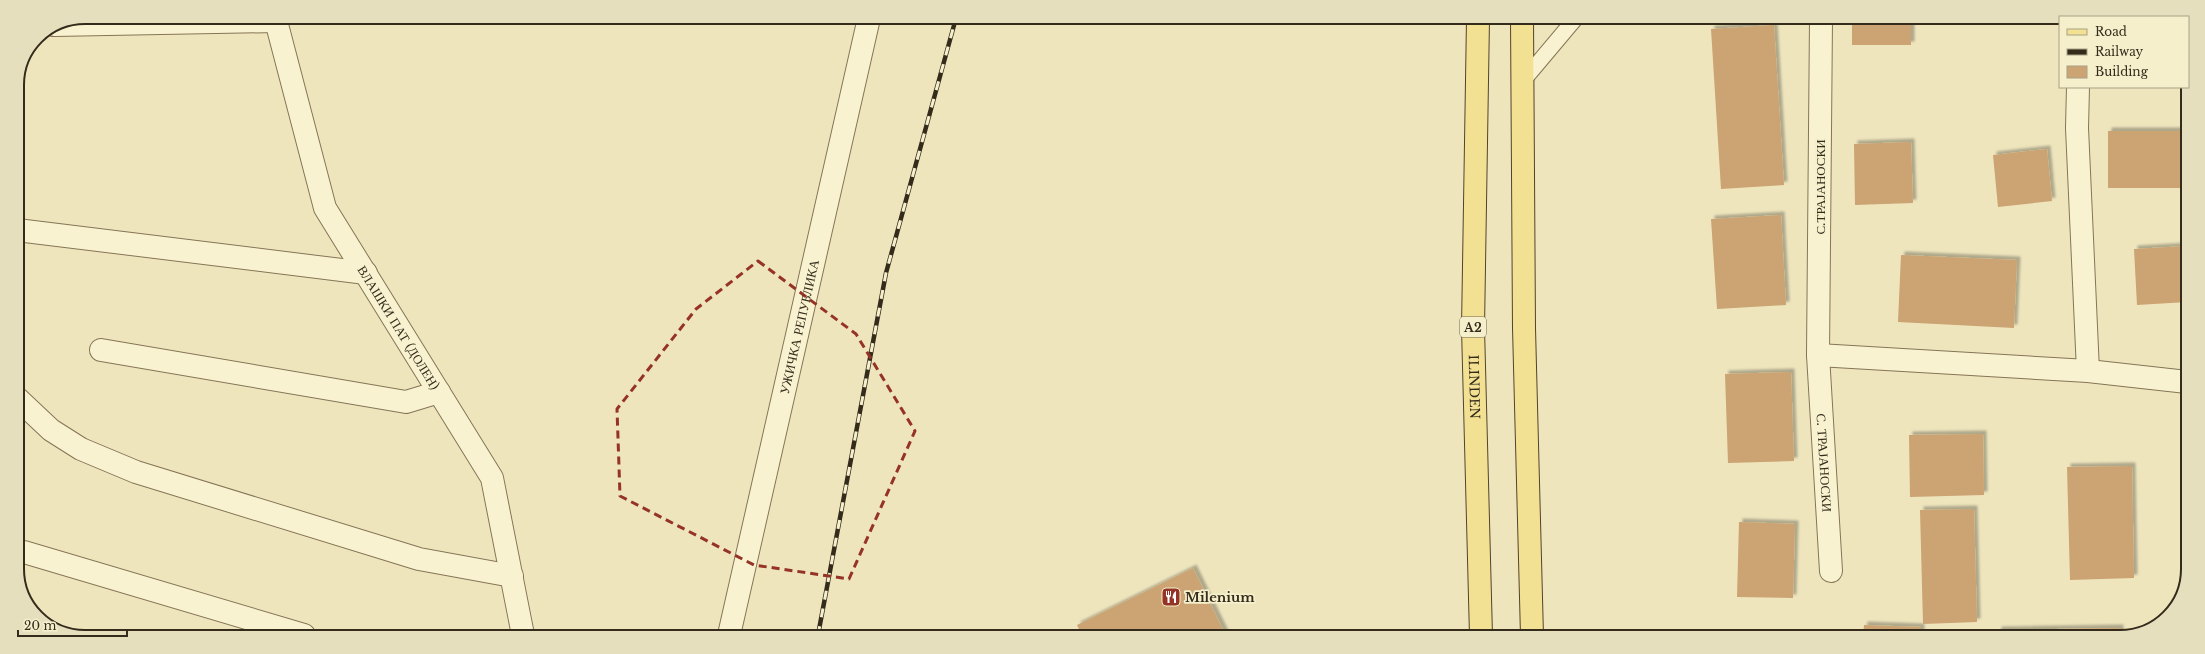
<svg xmlns="http://www.w3.org/2000/svg" width="2205" height="654" viewBox="0 0 2205 654" font-family="'Libre Baskerville',serif">
<style>
.building{fill:#cca372;filter:url(#shadow)}
.lines{fill:none;stroke-linecap:round;stroke-linejoin:round}
.lane-casing{stroke:#857556;stroke-width:17}
.street-casing{stroke:#857556;stroke-width:24}
.primary-casing{stroke:#53432b;stroke-width:24}
.lane{stroke:#f9f2d0;stroke-width:15}
.street{stroke:#f9f2d0;stroke-width:22}
.primary{stroke:#f3e193;stroke-width:22}
.rail-casing{stroke:#342b1b;stroke-width:4.5}
.rail{stroke:#f5efcc;stroke-width:3;stroke-dasharray:9;stroke-linecap:butt}
.marked{fill:none;stroke:#953326;stroke-width:3;stroke-dasharray:8 5;stroke-linejoin:round}
.labels{text-anchor:middle;dominant-baseline:central;stroke-width:3.5;stroke-linejoin:round;paint-order:stroke}
.shield{fill:#f5efcc;stroke:#6e6650;stroke-width:1}
.shield-label{font-size:12px;font-weight:bold;fill:#342b1b}
.street-label{font-size:13px;fill:#342b1b;stroke:#f5efcc}
.poi-label{font-size:13px;font-weight:bold;fill:#342b1b;stroke:#f5efcc;text-anchor:start}
.rim{fill:none;stroke:#342b1b;stroke-width:2}
</style>
<defs>
<filter id="shadow"><feDropShadow dx="3.5" dy="-3.5" stdDeviation="1" flood-color="#0004"/></filter>
</defs>
<rect width="100%" height="100%" fill="#eee5bd"/>
<g class="building">
<rect x="1852" y="19" width="59" height="26"/>
<path d="M1774,25l10,160 -63,4 -10,-160z"/>
<path d="M2108,131h80l-1,57h-79z"/>
<path d="M1911,142l2,61 -58,2 -1,-61z"/>
<path d="M2047,149l5,52 -54,6 -5,-52z"/>
<path d="M1781,215l5,90 -69,4 -6,-90z"/>
<path d="M2187,246v56l-50,3 -3,-56z"/>
<path d="M1901,255l116,5 -3,68 -116,-6z"/>
<path d="M1791,372l3,89 -66,2 -3,-89z"/>
<path d="M1983,434l1,61 -74,2 -1,-62z"/>
<path d="M2132,466l2,112 -64,2 -3,-113z"/>
<path d="M1974,509l3,113 -54,2 -3,-114z"/>
<path d="M1739,522l56,2 -2,74 -56,-1z"/>
<path d="M1193,568l33,68h-144l-5,-11z"/>
<path d="M1864,625l57,2v10h-58z"/>
<path d="M2120,628v9h-122v-7z"/>
</g>
<g class="lines">
<g class="lane-casing">
<path id="lane" d="M1522,82l53,-63"/>
</g>
<g class="street-casing">
<g id="street">
<path id="s1" d="M275,17l50,191 167,270 31,157"/>
<path id="s2" d="M1821,19l-3,336 13,216"/>
<path d="M54,25l222,-4"/>
<path d="M2078,87l-1,41 11,243"/>
<path d="M17,230l349,43"/>
<path d="M101,350l305,52 33,-10"/>
<path d="M1818,355l270,16 99,11"/>
<path d="M17,398l34,32 30,19 55,23 283,87 93,17"/>
<path d="M24,552l280,83"/>
<path id="s3" d="M729,635l140,-617"/>
</g>
</g>
<g class="primary-casing">
<g id="primary">
<path id="s4" d="M1478,19l-5,309 8,308"/>
<path d="M1522,19l2,309 8,308"/>
</g>
</g>
<use href="#lane" class="lane"/>
<use href="#street" class="street"/>
<use href="#primary" class="primary"/>
<g class="rail-casing">
<path id="rail" d="M818,635l68,-362 70,-255"/>
</g>
<use href="#rail" class="rail"/>
</g>
<path class="marked" d="M758,261l98,73 59,97 -66,148 -95,-14 -134,-69 -3,-87 79,-100z"/>
<defs>
<g id="restaurant-square" transform="scale(1)"><rect x="-9" y="-9" width="18" height="18" rx="4" fill="#953326" stroke="#f5efcc"/><path d="M-5-6h1v4h1v-4h1v4h1v-4h1v5L-1.5 .5V6h-2V.5L-5-1ZM5-6V6H3V1.5H1.5Q1.5-4 5-6Z" fill="#fff"/></g>
</defs>
<g fill-rule="evenodd">
<use href="#restaurant-square" x="1171" y="597"/>
</g>
<g class="labels">
<rect class="shield" x="1460" y="317" width="26" height="20" rx="3"/>
<g class="shield-label">
<text x="1473" y="327">A2</text>
</g>
<g class="street-label">
<text transform="translate(1820 187) rotate(-90)">С.ТРАЈАНОСКИ</text>
<text stroke="none"><textPath href="#s1" startOffset="338">ВЛАШКИ ПАТ (ДОЛЕН)</textPath></text>
<text stroke="none"><textPath href="#s3" startOffset="316">УЖИЧКА РЕПУБЛИКА</textPath></text>
<text stroke="none"><textPath href="#s4" startOffset="368">ILINDEN</textPath></text>
<text stroke="none"><textPath href="#s2" startOffset="444">С. ТРАЈАНОСКИ</textPath></text>
</g>
<g class="poi-label">
<text x="1185" y="597">Milenium</text>
</g>
</g>
<path d="M0 0H2205V654H0ZM85 24H2120A61 61 0 0 1 2181 85V569A61 61 0 0 1 2120 630H85A61 61 0 0 1 24 569V85A61 61 0 0 1 85 24Z" fill="#e6dfbe" fill-rule="evenodd"/>
<path class="rim" d="M85 24H2120A61 61 0 0 1 2181 85V569A61 61 0 0 1 2120 630H85A61 61 0 0 1 24 569V85A61 61 0 0 1 85 24Z"/>
<rect x="2059" y="16" width="130" height="72" fill="#f5efcc" stroke="#a8a185"/>
<rect x="2067" y="29" width="20" height="6" fill="#f3e193" stroke="#a8a185"/>
<text x="2095" y="36" font-size="12" fill="#342b1b">Road</text>
<rect x="2067" y="49" width="20" height="6" fill="#342b1b" stroke="#a8a185"/>
<text x="2095" y="56" font-size="12" fill="#342b1b">Railway</text>
<rect x="2067" y="66" width="20" height="12" fill="#cca372" stroke="#a8a185"/>
<text x="2095" y="76" font-size="12" fill="#342b1b">Building</text>
<path d="M18 630v6h109v-6" fill="none" stroke="#342b1b" stroke-width="2"/>
<text x="24" y="630" font-size="12" fill="#342b1b" stroke="#f5efcc" stroke-width="3" paint-order="stroke">20 m</text>
</svg>
